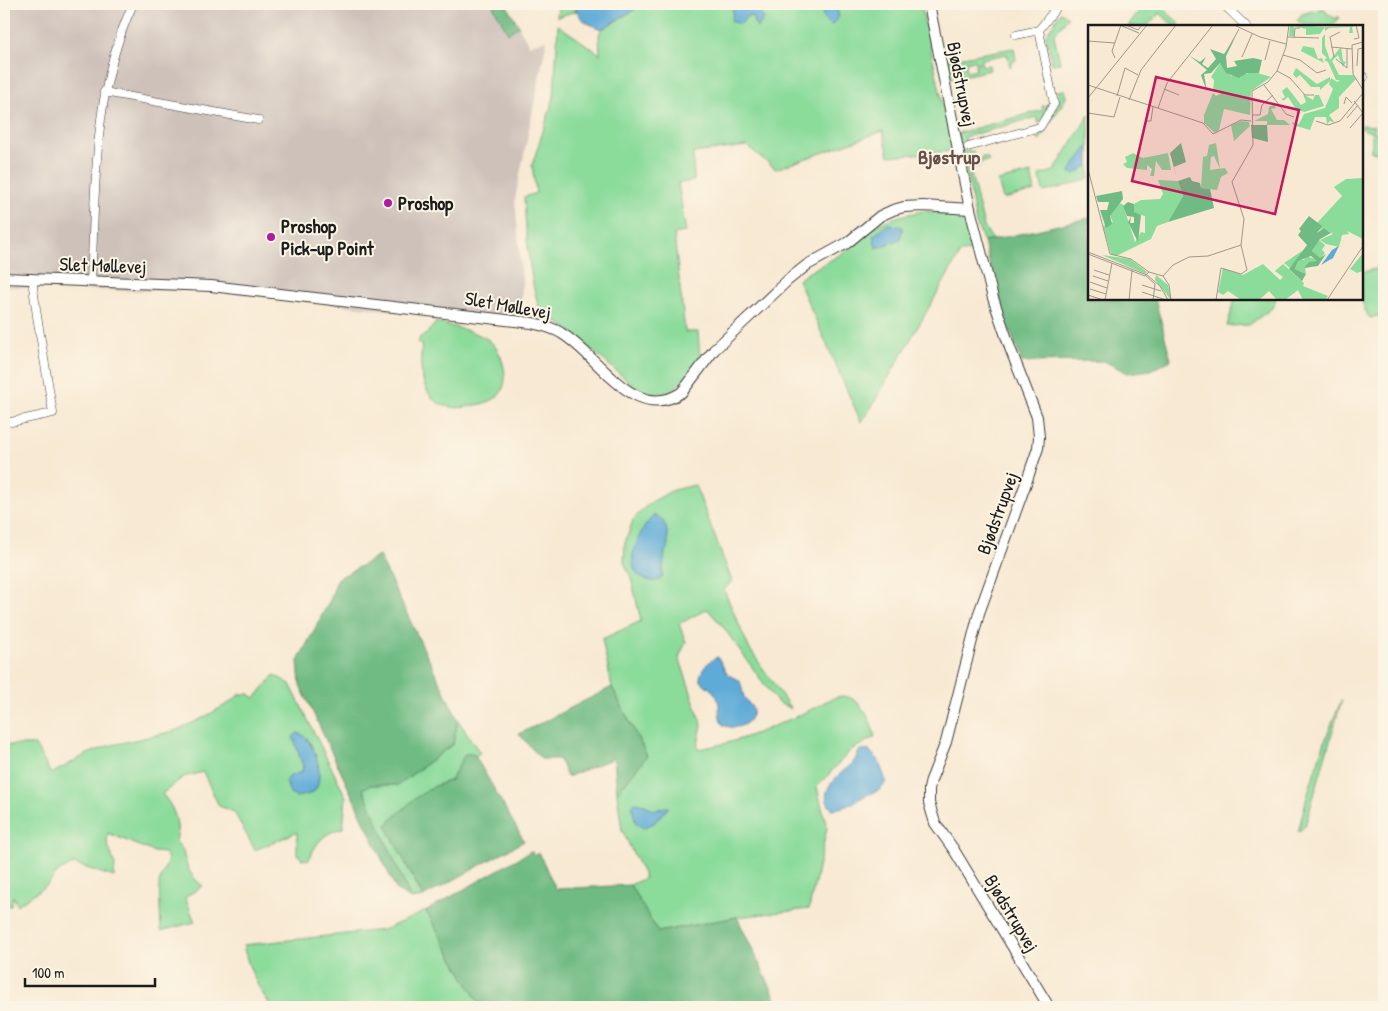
<svg xmlns="http://www.w3.org/2000/svg" width="1388" height="1011" viewBox="0 0 1388 1011" font-family="'Patrick Hand',sans-serif">
<style>
.industrial{fill:#cec1ba}
.green{fill:#8bdb9b;stroke:#547c5c;fill-rule:evenodd}
.forest{fill:#70bb83;stroke:#466c50}
.water{fill:#5fabd8;stroke:#3e647a}
.lines{fill:none;stroke-linecap:round;stroke-linejoin:round}
.minor-casing{stroke:#3d3b37;stroke-width:9}
.tertiary-casing{stroke:#3d3b37;stroke-width:12}
.minor{stroke:#fff;stroke-width:8}
.tertiary{stroke:#fff;stroke-width:10}
.poi-dot{fill:#b5179e;stroke:#fcf5e5;stroke-width:2}
.labels{text-anchor:middle;dominant-baseline:central;stroke-width:4;stroke-linejoin:round;paint-order:stroke}
.street-label{font-size:19px;fill:#1c1c1c;stroke:#fcf5e5}
.poi-label{font-size:19px;font-weight:bold;fill:#1c1c1c;stroke:#fcf5e5;text-anchor:start}
.neighbourhood-label{font-size:20px;font-weight:bold;fill:#694f49;stroke:#fcf5e5}
.inset-road{fill:none;stroke:#a0978a;stroke-width:1}
.view{fill:#c2185b;fill-opacity:0.15;stroke:#c2185b;stroke-width:2.5}
.inset-edge{fill:none;stroke:#1c1c1c;stroke-width:2.5}
</style>
<rect width="100%" height="100%" fill="#fcf5e5"/>
<filter id="ink" filterUnits="userSpaceOnUse"><feTurbulence type="fractalNoise" baseFrequency=".02" numOctaves="2"/><feDisplacementMap in="SourceGraphic" scale="10" xChannelSelector="R" yChannelSelector="G"/><feConvolveMatrix kernelMatrix="1 2 1 2 8 2 1 2 1" color-interpolation-filters="sRGB"/></filter>
<filter id="wash" filterUnits="userSpaceOnUse"><feTurbulence type="fractalNoise" baseFrequency=".0096" numOctaves="4" result="noise"/><feDisplacementMap in="SourceGraphic" scale="20" xChannelSelector="R" yChannelSelector="G"/><feGaussianBlur stdDeviation="1.12" result="paint"/><feColorMatrix in="noise" values="0 0 0 0 0 0 0 0 0 0 0 0 0 0 0 0 0 1.4 0 .05"/><feComposite in="paint" operator="in"/></filter>
<g filter="url(#wash)">
<rect width="100%" height="100%" fill="#f8e9d3"/>
<path class="industrial" d="M4,4h502l23,41 18,-5 -32,159 7,82 -1,44 -317,-35 -77,1 -123,-4z"/>
<g class="green">
<path d="M558,4h17l1,7 -19,6z"/>
<path d="M644,4h87l2,8 14,4h7l4,-6 -1,-6h70l-5,6 13,-4 -2,-2h88l32,147 -64,5 -6,-25 -107,38 -29,-23 -54,7 1,28 -16,2 8,49 -12,2 11,98h13l2,26c-18,23 -30,48 -63,31l-68,-59c-4,-3 -8,-6 -13,-8 -3,-2 -8,-2 -10,-4 -16,-13 -21,-99 -22,-121l12,-4 -4,-28 22,-68 4,-72 42,29 -1,-20 3,-5z"/>
<path d="M1144,4h14l22,20 -2,2h-4l-14,-13 -13,13h-19z"/>
<path d="M1324,8l3,5 9,6 2,-3 2,2 -9,8 -30,-2 -4,-4 5,-6z"/>
<path d="M1061,12l7,5 -14,18 6,28 -8,1 -6,-29z"/>
<path d="M1014,48l2,12 -4,2v4l-2,1 -3,-13 -25,5v3l-7,1 -1,-3 -8,2 1,10 9,-2 -1,-5 7,-1 1,2 6,-1 1,5 -40,9 -4,-19z"/>
<path d="M1065,90l1,8 -27,43 -2,-7 3,-1 19,-30 -2,-12z"/>
<path d="M1050,104l-11,20 -3,-7 -71,20 2,10 -7,2 -2,-16 85,-23 -1,-4z"/>
<path d="M1089,115v64l-44,13 -2,-1 -4,-16 15,-4z"/>
<path d="M1362,125l12,1v6l5,1v4l5,1v15l-14,-2 2,-6v-13l-10,-3z"/>
<path d="M968,149l1,3 5,-1 -2,6 8,5 2,-5h5l2,4 -10,2v3l-6,1 -3,3 14,57 9,13 -9,2 -8,-19 -13,-72z"/>
<path d="M1031,173l4,18 -32,8 -5,-18z"/>
<path d="M924,211l31,4 11,7 8,29 -13,1 -90,156 -10,14 -63,-142c16,-13 35,-19 50,-31 7,-5 11,-12 17,-16 18,-14 37,-18 59,-22z"/>
<path d="M1384,267v47l-14,4c-11,-14 -8,-29 -8,-46z"/>
<path d="M1235,299h41l-4,9 -23,17 -22,1z"/>
<path d="M436,322c16,5 36,8 51,17 9,6 14,16 16,25 3,10 3,22 -3,30 -7,8 -18,10 -28,12 -45,10 -55,-25 -50,-62l-4,-1 2,-6 7,-3z"/>
<path d="M695,485l37,96 -8,9 25,58 42,61 -14,-7 -56,-78 -14,-15 -28,15 7,18 -7,15 23,68 -5,24c39,-5 79,-23 115,-40 10,-5 25,-16 36,-12 15,5 24,26 27,40l-24,13 -34,37 10,41 -18,81 -72,8 -79,15 -28,-47 15,-7 -23,-48 -5,-37 30,-37 -35,-69 -10,-48 39,-18 -10,-43 -7,-16 1,-19 8,-23 15,-16 25,-14z"/>
<path d="M274,675l16,9 56,113 -3,31c-18,4 -28,15 -34,32l-8,-1 -4,-7v-20l-42,18 -21,-38 -15,-6 -16,-34 -20,5 -21,17c12,13 18,29 14,48 10,9 6,10 10,21 3,10 9,17 17,23l-18,11 10,25 -34,9 -2,-48 9,-24 -3,-6 -11,-1 -46,-19 -1,10 8,21 -1,13 -40,-13 -15,7 -12,14 -30,20 -4,-9 -2,10 -7,-1v-160h31l16,29 34,-19 23,-9 66,-15 27,-12 28,-16 11,-9h9l6,4zM307,738c10,16 18,39 5,55l-10,-21z"/>
<path d="M1342,699l-37,127 -7,6c11,-46 25,-90 44,-133z"/>
<path d="M458,720l22,33 -5,3 -1,-2h-9l-14,26 -16,6 -49,39 37,72 -12,2 -49,-110 8,-4h28l55,-41z"/>
<path d="M426,911l55,96h-209c-15,-19 -23,-38 -29,-62l140,-15z"/>
</g>
<g class="forest">
<path d="M492,4h14l13,22 -11,7z"/>
<path d="M1089,218v81h66l16,61 -20,10 -23,3 -24,-12 -82,1 -23,-60 -15,-60z"/>
<path d="M379,556l79,164 -5,24 -55,41h-28l-7,4 48,110 -14,-8 -97,-206 -2,-24 33,-63 6,-19z"/>
<path d="M612,687l35,69 -30,37 -3,-35 -47,19 -8,-18h-18l-22,-25z"/>
<path d="M465,754h9l50,87 -101,56 -37,-72 29,-27 20,-12 16,-6z"/>
<path d="M531,851l3,4 5,-2 17,36 74,-4 28,47 79,-15 43,90h-299l-55,-96z"/>
</g>
<g class="water">
<path d="M575,4h69l-42,25c-13,-4 -26,-11 -27,-25z"/>
<path d="M731,4h26l1,6 6,9 -7,9 -4,-7v-5h-6l-6,8 -10,-3 2,-9z"/>
<path d="M827,4h6l5,8 1,5 -7,8c-10,-6 -12,-12 -5,-21z"/>
<path d="M1089,145v20l-14,9 -5,-1v-2z"/>
<path d="M888,224l15,3 -3,12 -17,7 -7,2 -3,-12z"/>
<path d="M654,515c14,4 14,20 14,32l-3,5 -3,26c-5,4 -8,4 -14,2 -31,-9 -8,-51 6,-65z"/>
<path d="M718,657l9,17 13,7 4,16 9,12c0,16 -18,22 -30,16 -6,-9 -2,-19 -6,-28 -4,-8 -12,-11 -17,-17 -1,-9 10,-21 18,-23z"/>
<path d="M297,733c17,1 31,50 15,60 -4,2 -11,3 -16,4l-6,-3 -4,-13 4,-5 12,-4 1,-6 -10,-29z"/>
<path d="M860,750h8l10,9 8,22c-4,11 -11,10 -21,15 -13,6 -17,12 -33,13 -17,-18 8,-35 20,-45 4,-4 5,-10 8,-14z"/>
<path d="M635,803l10,2 9,5 12,-3h3l-15,16 -11,5 -7,-5 -4,-15z"/>
</g>
</g>
<g filter="url(#ink)">
<g class="lines">
<g class="minor-casing">
<g id="minor">
<path d="M1223,4l23,22"/>
<path d="M1016,35l23,-5"/>
<path d="M1362,77h2"/>
<path d="M104,92l154,28"/>
<path d="M968,147l72,-20 14,-23 -15,-74 20,-26"/>
<path d="M91,282c5,-95 1,-190 42,-278"/>
<path d="M11,422l42,-9 -16,-97 -4,-29 1,-8"/>
</g>
</g>
<g class="tertiary-casing">
<g id="tertiary">
<path d="M929,4l41,205 23,89 17,50 27,69 2,20 -1,11 -12,35 -47,130 -33,129 -15,38 -2,9v14l6,20 19,27 95,157"/>
<path d="M4,278l207,8 321,37c10,2 21,5 29,10 37,21 73,92 121,59l32,-42 74,-70 19,-15 40,-22 33,-27 13,-6 11,-3 19,-1 47,3"/>
</g>
</g>
<use href="#minor" class="minor"/>
<use href="#tertiary" class="tertiary"/>
</g>
</g>
<g class="poi-dot">
<circle cx="388" cy="203" r="5"/>
<circle cx="271" cy="237" r="5"/>
</g>
<g class="labels">
<g class="street-label">
<text transform="translate(962 84) rotate(79)">Bjødstrupvej</text>
<text transform="translate(103 265) rotate(2)">Slet Møllevej</text>
<text transform="translate(508 305) rotate(10)">Slet Møllevej</text>
<text transform="translate(997 513) rotate(-70)">Bjødstrupvej</text>
<text transform="translate(1012 913) rotate(59)">Bjødstrupvej</text>
</g>
<g class="poi-label">
<text x="398" y="203">Proshop</text>
<text x="281" y="226">Proshop<tspan x="281" dy="22">Pick-up Point</tspan></text>
</g>
<g class="neighbourhood-label">
<text x="949" y="156">Bjøstrup</text>
</g>
</g>
<g transform="translate(1088 25)">
<rect width="275" height="275" fill="#f8e9d3"/>
<path d="M202,0l36,2 28,-1 -2,1 1,6h-4l1,-6 -21,1 -4,3v-4l-5,7 -14,1v-6l-12,-3v10h-5zM237,9v12l5,14 11,-13 2,14 3,1 -3,5 -5,-12 -6,6 7,14h14l3,4 -17,18v11l-10,7 6,8 -5,-2 -3,3 -1,-7h-11l-5,13 -17,-5 -1,-3 7,2 5,-10 21,-6 8,-19 -4,-5 2,-6 6,4 3,-2h-4l-8,-18 -4,-2 3,-2 -5,-5v-15zM215,21l11,2 4,11 4,-1 2,5 -23,-12zM132,38l11,13 4,-2 6,4 -1,-3 14,-3 17,5 -20,14 -1,24 -26,-6 -5,21 -4,3 -11,-10v-8l9,-22 3,3 7,-4h-10l1,-12 -3,-3zM208,43l21,16 13,-7v4l-10,9v-3h-9l-11,-12 -4,3 -3,-4zM199,62l14,18 5,-3 -3,-8 10,6 2,-5h4l5,11 -20,6 -8,-3 -8,-12 -5,4 -5,-7 4,5 3,-2 -3,-6zM186,79l2,4 -5,1 6,11h7l6,5h-23v-4h-13l14,-7 1,-7zM153,96l8,1 1,4 -16,15 -3,-16zM128,118l4,26 -6,-13 -3,1 -1,13 15,-2 3,5 -7,4 -4,13 -16,-2 2,-31 4,-1 2,-11zM45,128l10,5 25,-5 3,17h-9l-6,-9 -2,15h-4l2,-7 -5,-4v5l-20,-2 -4,-4 4,-2 -2,-5zM275,153v61l-16,-8 2,3 -7,1 -3,12 -13,-3 -6,-4 13,-6 -9,-6 -8,4 5,-6 -4,-3 25,-27 -8,-9 12,-8zM70,155l20,1 5,15 -15,26 -11,4 -6,13 -35,17 -5,-2 -8,-28 10,-4 -3,-6 3,-6 7,-7 3,2 12,37 6,-10 4,1v-17l-11,-3v-9l7,-4 19,-1 3,-5zM231,215l6,5 -3,5 3,3 -5,6 -8,-8zM214,226l-3,8 5,1 2,-4 12,4 -13,8 1,6 -11,-5 3,-9 -8,8 -6,-5zM275,228v18l-6,2 -7,-4zM14,230l28,4 17,13 -1,2zM175,239l17,16 3,-3 -8,-6 8,-7 21,19 -1,3 25,10 -3,4h-22l-5,-10 -13,10h-8l-8,-9 -10,9h-18l-13,-9 -5,4 -5,-3 5,-24 20,7zM68,250l12,10 3,15 -16,-20z" fill="#8bdb9b"/>
<path d="M147,13l-9,18 1,12 10,-2 -3,-5 19,-3 9,2 -3,13h-12l-8,5 -13,-5 -6,-10 -9,10 -7,1 3,18 -6,-17 6,-5 -17,-14 10,6 6,-5 -4,7 6,4 8,-9 -6,-10 14,5zM163,100h16l1,17 -16,-4zM93,118l5,19 -12,5 3,12 -7,-26zM102,152l2,4 8,2 1,5 9,1 4,19 -46,14 15,-26 -5,-15zM34,166l1,8 -13,17 2,8 -6,4 -6,-18h7l2,-8h-11l-2,-6zM40,177l6,2v8l7,3 -3,27 -10,-20 3,-5 -1,6h4v-6l-7,-1 -4,-10zM221,191l13,10 -5,7 7,-5 7,5 -11,6 -8,12 8,7 6,-4 -8,12 -14,2 5,-6 8,-1 -6,-5 -13,5 -3,8 11,5 -4,7 -13,-12 18,-24 -9,-10 3,-4 -2,-2z" fill="#70bb83"/>
<path d="M251,221l-6,12 -12,7 11,-15z" fill="#5fabd8"/>
<path class="inset-road" d="M38,0l12,5 4,-5M146,0l26,12 26,7M34,1l17,7M200,12l31,1M206,13l1,-10h5M266,14l5,-1 -3,-13M0,16l27,2M275,17l-11,3 1,29 10,16M243,22l21,2M140,24l11,-20M195,30l17,5 17,13 9,-3M154,32l10,-23M246,32l-4,-20 10,-5M27,33l-3,-7 9,-26M248,34l11,9v-19M177,35l5,-19M269,41l1,-17 5,-1M189,46l13,7 15,17h9M0,60l115,38 10,11 28,-14 10,1M176,60l22,29 8,3M76,64l15,6M29,71l8,-28 13,7M0,73l59,-73M41,75l12,-30 35,-45M256,79l2,-7 6,6M70,83l9,-25 46,-58M0,88l26,4 6,-20M164,90h8l2,-10 11,-10M259,93l11,-13M59,96h4l2,-15M228,96l12,4 12,-4 23,-28M262,103l13,-15 -9,-12M0,144l22,85 21,5 18,13 14,4 6,9 2,15M0,227l59,23 13,11 8,14M0,229l57,22 4,-4M6,245l15,5M5,251l15,5M58,251l9,8 -2,16M75,251l10,-11 16,-8 19,-1 33,-11M2,257l17,6M54,260l19,6M2,264l16,5M54,267l24,8M0,270l15,5M17,275l7,-37M41,275l3,-30M128,275l5,-32 20,6 6,-4 -6,-25 3,-26 -12,-37 21,-37 -1,-54 16,-9 9,-11 9,-24 3,-22M239,275l36,-54"/>
<path class="view" d="M68,52l143,33 -24,104 -143,-33z"/>
<rect width="275" height="275" class="inset-edge"/>
</g>
<rect width="1388" height="1011" fill="none" stroke="#fcf5e5" stroke-width="20"/>
<path d="M25 978v8h130v-8" fill="none" stroke="#1c1c1c" stroke-width="2.5"/>
<text x="32" y="978" font-size="15" fill="#1c1c1c" stroke="#fcf5e5" stroke-width="4" paint-order="stroke">100 m</text>
</svg>
